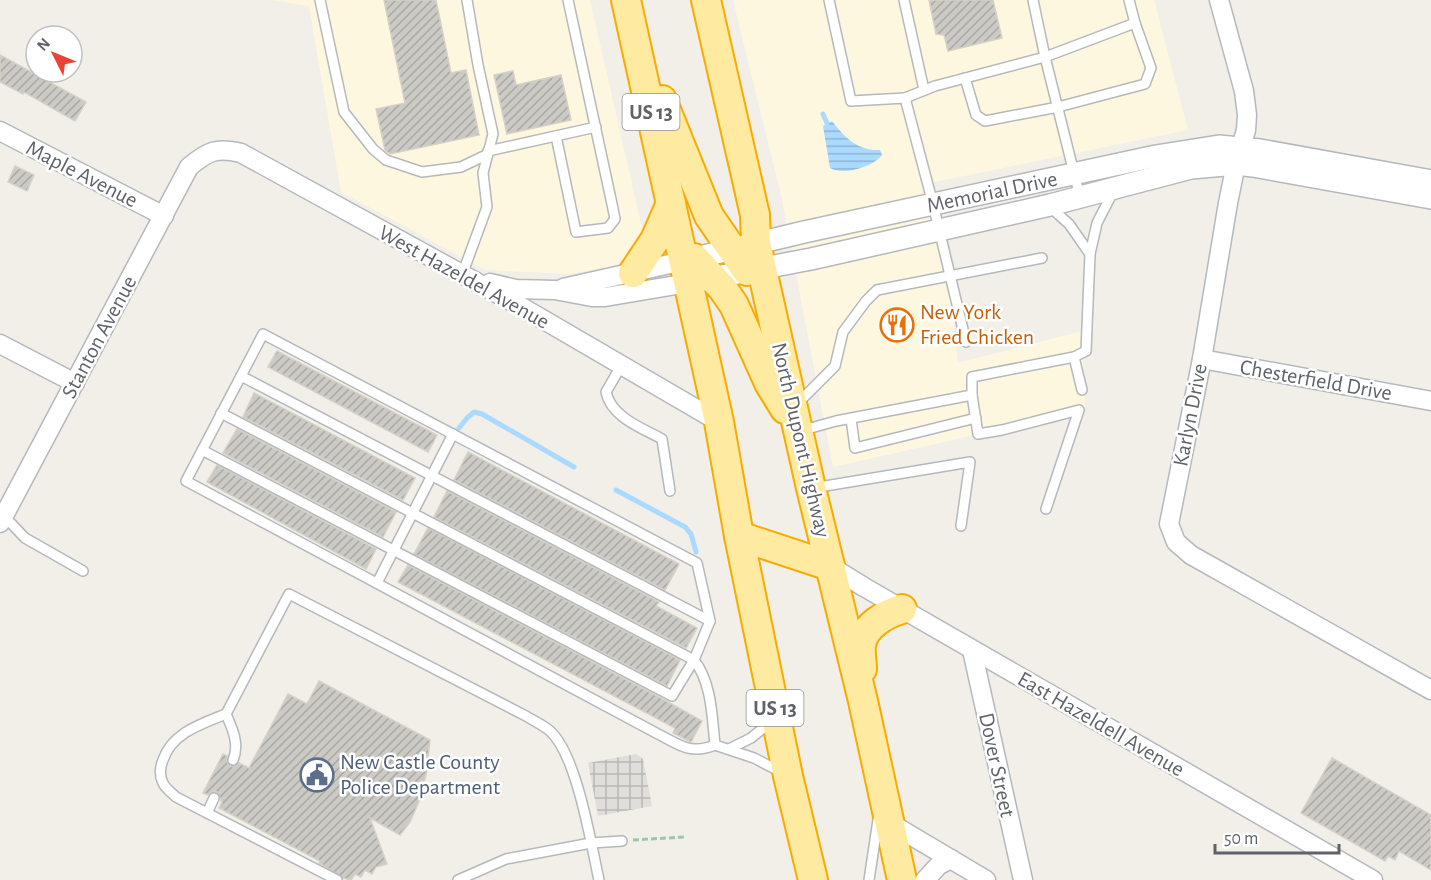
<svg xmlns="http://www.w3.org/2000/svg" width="1431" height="880" viewBox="0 0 1431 880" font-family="'Alegreya Sans',sans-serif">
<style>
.commercial{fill:#fef7e0}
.industrial{fill:url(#industrial-grid)}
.water{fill:url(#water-rules)}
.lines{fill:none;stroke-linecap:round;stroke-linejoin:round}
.stream{stroke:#aadaff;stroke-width:5}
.building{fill:url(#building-hatch);stroke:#d6d1c6;stroke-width:1.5}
.service-casing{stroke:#b5b8bc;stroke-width:12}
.minor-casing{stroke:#b5b8bc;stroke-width:21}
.tertiary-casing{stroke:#b5b8bc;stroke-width:24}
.trunk-casing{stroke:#f9ab00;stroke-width:32}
.path{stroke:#9cc7a9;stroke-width:3;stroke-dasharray:6 3;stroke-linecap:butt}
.service{stroke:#fff;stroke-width:9}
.minor{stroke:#fff;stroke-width:18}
.tertiary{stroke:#fff;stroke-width:21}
.trunk{stroke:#feeaa1;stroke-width:28}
.labels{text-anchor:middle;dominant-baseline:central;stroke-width:5;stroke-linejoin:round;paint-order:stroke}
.shield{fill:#fff;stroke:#8f9295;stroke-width:1.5}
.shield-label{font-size:21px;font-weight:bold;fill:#5f6368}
.street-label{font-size:22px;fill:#5f6368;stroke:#fff}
.food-label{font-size:22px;fill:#c56008;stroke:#fff;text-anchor:start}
.service-label{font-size:22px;fill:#4e5e75;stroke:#fff;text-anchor:start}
</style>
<defs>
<pattern id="industrial-grid" width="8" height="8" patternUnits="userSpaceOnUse" patternTransform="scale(1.5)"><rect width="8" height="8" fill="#e0deda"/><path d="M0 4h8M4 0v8" fill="none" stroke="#b9b8b5"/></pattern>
<pattern id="water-rules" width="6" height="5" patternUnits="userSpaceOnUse" patternTransform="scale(1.5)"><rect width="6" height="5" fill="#aadaff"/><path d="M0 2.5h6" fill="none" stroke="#8eb4d2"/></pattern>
<pattern id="building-hatch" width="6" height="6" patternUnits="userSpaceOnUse" patternTransform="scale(1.5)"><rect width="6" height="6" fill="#cccac5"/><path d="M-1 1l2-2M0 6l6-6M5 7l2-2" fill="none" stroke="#a9a8a4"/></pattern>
</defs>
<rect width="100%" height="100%" fill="#f1efe8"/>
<g class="commercial">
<path d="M274,0h316l55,241 -14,18 -18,7 -44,8 -83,-4 -145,-78 -32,-186z"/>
<path d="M733,0h421l34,130 -258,53 15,65 13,115 124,-32 3,79 -252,57 -52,-272z"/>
</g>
<path class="industrial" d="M636,754l7,5 9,47 -54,10 -10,-53z"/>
<path class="water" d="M832,121c13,17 26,30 48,29l2,5c-9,12 -39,21 -52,13l-7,-42z"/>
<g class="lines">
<g class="stream">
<path d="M823,114l4,9"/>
<path d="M459,428l8,-10 7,-6 8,2 92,53"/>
<path d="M616,490l69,37 6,7 5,18"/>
</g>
</g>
<g class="building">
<path d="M384,0h52l15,73 15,-3 13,65 -89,19 -5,-4 -9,-41 29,-6z"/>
<path d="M929,0h64l9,38 -54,13 -4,-16 -8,-1z"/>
<path d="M0,55l86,47 -11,19 -51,-29 -1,2 -23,-12z"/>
<path d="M513,71l3,14 45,-10 10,45 -64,14 -13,-59z"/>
<path d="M15,166l19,9 -7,16 -19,-9z"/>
<path d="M277,351l160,84 -9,17 -160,-85z"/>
<path d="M254,393l161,85 -12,22 -160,-83z"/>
<path d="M237,429l159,83 -13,25 -160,-84z"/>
<path d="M468,452l211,112 -14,26 -211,-110z"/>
<path d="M217,465l159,84 -10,20 -159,-87z"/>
<path d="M447,491l212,111 -3,4 41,22 -11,20 -252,-131z"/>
<path d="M428,528l252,132 -13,26 -253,-132z"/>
<path d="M408,565l253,133 41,23 -11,21 -18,-9 2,-5 -277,-146z"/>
<path d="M319,681l111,59 -4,35 -6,24 -10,23 -10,13 -30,-17 17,46 -11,3 -4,7 -7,-4 -4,7 -6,-3 -4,6 -8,-2 -24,-15 1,-2 -101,-53 3,-5 -5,-11 -4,-1 -5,4 -5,-2 20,-39 4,2v6l3,4h5l4,-3 10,5 39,-74 19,10z"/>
<path d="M1332,758l99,57v55l-32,-19 -4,9 -7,-4 -3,5 -84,-48z"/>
</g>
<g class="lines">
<g class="service-casing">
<g id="service">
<path d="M320,0l24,112 29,37 13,11 36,12 39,-5 25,-12"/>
<path d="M829,0l22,101 54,-3 28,106 33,138"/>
<path d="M904,0l20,90"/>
<path d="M965,78l11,37 9,6 73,-14 87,-23 6,-16 -16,-45"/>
<path d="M905,98l30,-12 110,-29 -12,-57"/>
<path d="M556,136l20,96 32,-4 7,-9 -3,-15 -44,-204"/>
<path d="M488,151l108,-24"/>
<path d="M1080,197l-35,-140 90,-34 -6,-23"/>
<path d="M1049,206l20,18 21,30"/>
<path d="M462,275l25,-68 -4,-34 10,-39 -15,-69 -11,-65"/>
<path d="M1074,357l8,33"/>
<path d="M621,366l-15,26c5,25 36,36 56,47l8,52"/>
<path d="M241,376l469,245"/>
<path d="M797,404l38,-38 8,-34 23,-31 11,-11 165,-32"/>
<path d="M221,413l473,247c18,23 18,57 21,85l39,13 27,14"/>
<path d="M851,419l4,29 121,-30"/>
<path d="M800,431l36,-10 136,-26"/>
<path d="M202,450l470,246 22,-36 16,-39 -13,-58 -434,-229c-26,49 -51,98 -77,147l472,253c22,11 32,21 57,11"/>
<path d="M813,488l157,-26 -9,64"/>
<path d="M1046,509l33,-99 -77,20 -24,4 -6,-39v-18l102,-20 12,-6 4,-97 7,-31 17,-33"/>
<path d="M4,516l21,22 58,33"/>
<path d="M377,583l76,-149"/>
<path d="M226,714c6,14 14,30 7,46"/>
<path d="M729,749l22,-11 21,-17"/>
<path d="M207,813l7,-15"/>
<path d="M337,880l-161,-83c-4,-4 -11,-9 -13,-14 -4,-8 -3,-16 0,-23 9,-27 38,-36 63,-46l63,-120 237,122c8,5 17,9 24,15 27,24 41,113 49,149"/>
<path d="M458,880l48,-21 85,-16 31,-2"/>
<path d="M869,880l9,-60"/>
</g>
</g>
<g class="minor-casing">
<g id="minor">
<path d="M1219,0l25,91 3,24 -1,15 -10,34 -8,39 -26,156 -33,165 7,18 15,13 240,135"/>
<path d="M0,131l164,85"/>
<path d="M490,283l26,6 39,1 37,7h13l83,-14"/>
<path d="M563,288l120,-27"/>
<path d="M0,344l75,39"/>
<path d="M1202,359l229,42"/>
<path d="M0,523l189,-356c19,-16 28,-20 52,-14l279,153 199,116"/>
<path d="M830,566l34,21 509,293"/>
<path d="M972,650l51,230"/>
<path d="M890,823l96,57"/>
<path d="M925,880l14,-15 12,-6"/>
</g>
</g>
<g class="tertiary-casing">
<g id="tertiary">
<path d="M683,261l121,-29 352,-76 63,-10 41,4 171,31"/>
<path d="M701,280l110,-21 239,-54 141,-37 45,-4 17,2 178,32"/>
</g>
</g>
<g class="trunk-casing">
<g id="trunk">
<path d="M626,0l93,422 20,114 49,240 25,104"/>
<path d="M706,0l49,215 1,28 55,245 52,213 39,179"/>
<path d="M662,100l47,116 38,55"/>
<path d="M694,258l29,31 11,16 35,78 16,26"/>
<path d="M633,273l22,-33 16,-37"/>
<path d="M739,536l91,30"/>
<path d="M862,669c0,-8 -2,-17 -1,-24 3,-19 24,-31 41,-36"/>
</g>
</g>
<path class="path" d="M633,840l51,-3"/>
<use href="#service" class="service"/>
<use href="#minor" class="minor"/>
<use href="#tertiary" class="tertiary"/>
<use href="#trunk" class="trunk"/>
</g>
<defs>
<g id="restaurant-ring" transform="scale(1.725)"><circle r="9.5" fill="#fff" stroke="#e8710a" stroke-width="1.5"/><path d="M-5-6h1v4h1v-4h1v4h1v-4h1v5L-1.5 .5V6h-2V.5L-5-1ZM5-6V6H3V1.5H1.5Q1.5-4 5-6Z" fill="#e8710a"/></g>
<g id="civic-ring" transform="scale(1.725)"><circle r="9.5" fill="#fff" stroke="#5c6f8a" stroke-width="1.5"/><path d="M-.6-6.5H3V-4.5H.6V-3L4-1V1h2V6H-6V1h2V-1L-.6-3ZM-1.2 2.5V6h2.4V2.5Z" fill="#5c6f8a"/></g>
</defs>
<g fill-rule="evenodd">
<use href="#restaurant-ring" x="897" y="325"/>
<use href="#civic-ring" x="317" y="775"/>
</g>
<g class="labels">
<g class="shield">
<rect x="622.5" y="94" width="57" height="36" rx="4.5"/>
<rect x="746.5" y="690" width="57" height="36" rx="4.5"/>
</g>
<g class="shield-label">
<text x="651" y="112">US 13</text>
<text x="775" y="708">US 13</text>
</g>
<g class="street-label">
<text transform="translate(82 174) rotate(27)">Maple Avenue</text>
<text transform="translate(992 192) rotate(-12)">Memorial Drive</text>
<text transform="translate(464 277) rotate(29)">West Hazeldel Avenue</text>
<text transform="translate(99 337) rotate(-62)">Stanton Avenue</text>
<text transform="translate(1316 380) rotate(10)">Chesterfield Drive</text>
<text transform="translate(1190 415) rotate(-79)">Karlyn Drive</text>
<text transform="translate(801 440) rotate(77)">North Dupont Highway</text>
<text transform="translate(1101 724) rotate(30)">East Hazeldell Avenue</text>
<text transform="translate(997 765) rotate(78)">Dover Street</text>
</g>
<g class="food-label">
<text x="920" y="312">New York<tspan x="920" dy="25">Fried Chicken</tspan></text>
</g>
<g class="service-label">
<text x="340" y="762">New Castle County<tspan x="340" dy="25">Police Department</tspan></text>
</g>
</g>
<g transform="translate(54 54) rotate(313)"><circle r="28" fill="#ffffff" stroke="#bfc1c3" stroke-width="1.5"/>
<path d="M0-4.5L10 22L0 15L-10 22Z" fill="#ea4335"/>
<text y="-9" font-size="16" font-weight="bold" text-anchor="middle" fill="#5f6368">N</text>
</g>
<path d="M1215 844v9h124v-9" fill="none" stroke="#5f6368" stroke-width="3"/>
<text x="1224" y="844" font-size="18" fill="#5f6368" stroke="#ffffff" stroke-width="4.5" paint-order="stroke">50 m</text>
</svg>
